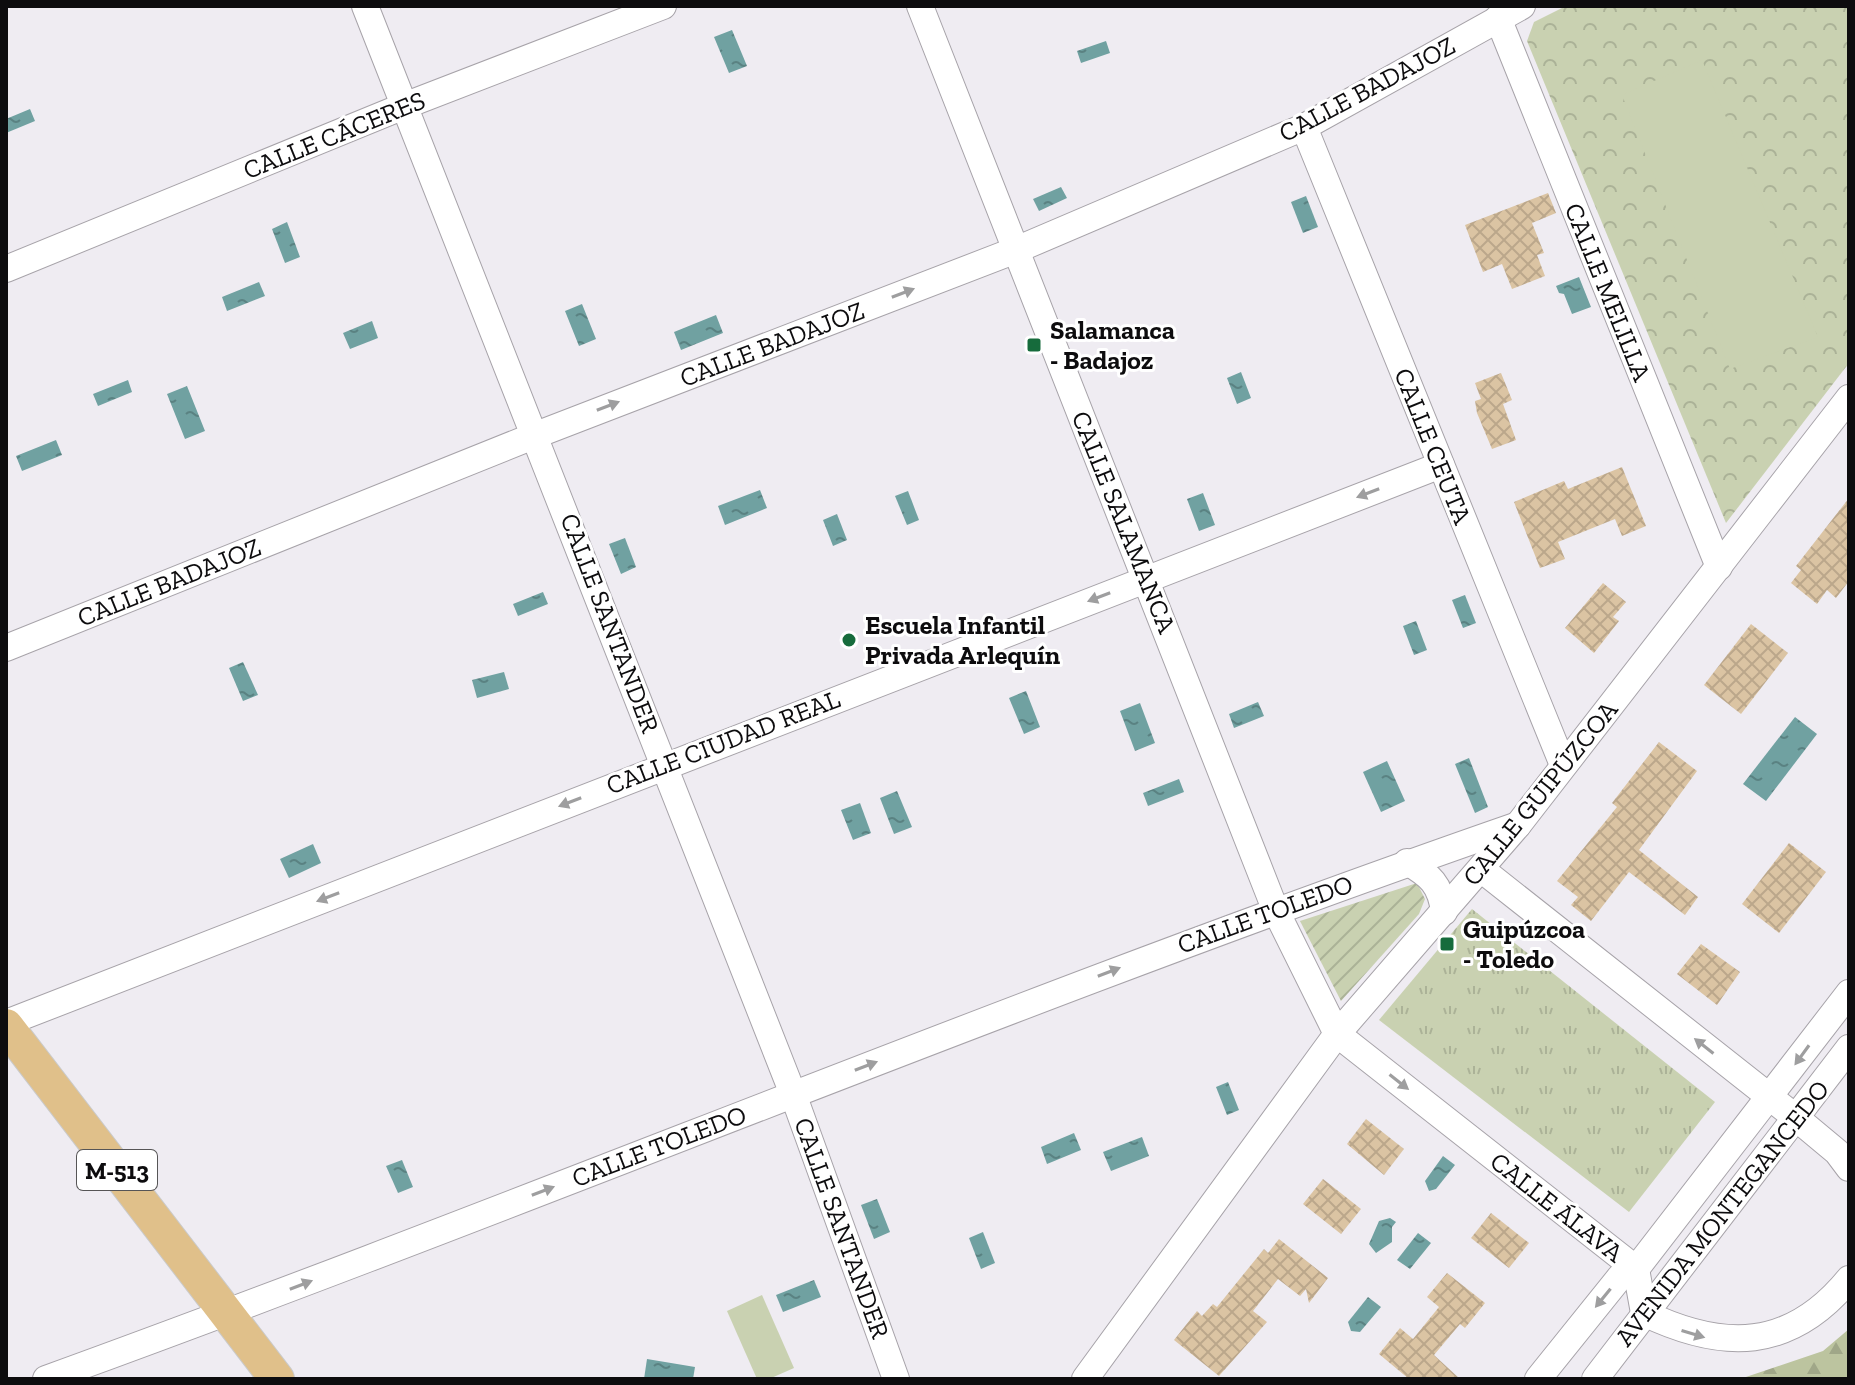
<svg xmlns="http://www.w3.org/2000/svg" width="1855" height="1385" viewBox="0 0 1855 1385" font-family="'Zilla Slab',serif">
<style>
.grass{fill:url(#grass-tufts)}
.forest{fill:url(#forest-firs)}
.park{fill:url(#park-crowns)}
.garden{fill:url(#garden-furrows)}
.pitch{fill:#c9d1b1}
.water{fill:url(#water-ripples)}
.building{fill:url(#building-cross-hatch)}
.lines{fill:none;stroke-linecap:round;stroke-linejoin:round}
.minor-casing{stroke:#a7a3a9;stroke-width:28}
.major-casing{stroke:#cacaca;stroke-width:36}
.minor{stroke:#fff;stroke-width:26}
.major{stroke:#e0c08a;stroke-width:34}
.oneway{fill:#9e9e9f}
.poi-dot{fill:#166b3c;stroke:#fff;stroke-width:3}
.labels{text-anchor:middle;dominant-baseline:central;stroke-width:6;stroke-linejoin:round;paint-order:stroke}
.shield{fill:#fff;stroke:#565556;stroke-width:2}
.shield-label{font-size:24px;font-weight:bold;fill:#0d0c0e}
.street-label{font-size:26px;fill:#0d0c0e;stroke:#fff}
.poi-label{font-size:26px;font-weight:bold;fill:#0d0c0e;stroke:#fff;text-anchor:start}
</style>
<defs>
<pattern id="grass-tufts" width="24" height="20" patternUnits="userSpaceOnUse" patternTransform="scale(2)"><rect width="24" height="20" fill="#c9d1b1"/><path d="M3 7l-1-3M5 7V3M7 7l1-3M15 17l-1-3M17 17v-4M19 17l1-3" fill="none" stroke="#abb297"/></pattern>
<pattern id="forest-firs" width="22" height="20" patternUnits="userSpaceOnUse" patternTransform="scale(2)"><rect width="22" height="20" fill="#bcc49f"/><path d="M5 1l3.5 6h-7zM16 11l3.5 6h-7z" fill="#a0a788"/></pattern>
<pattern id="park-crowns" width="20" height="18" patternUnits="userSpaceOnUse" patternTransform="scale(2)"><rect width="20" height="18" fill="#c9d1b1"/><path d="M2 6a3 3 0 1 1 6 0M12 15a3 3 0 1 1 6 0" fill="none" stroke="#abb297"/></pattern>
<pattern id="garden-furrows" width="10" height="10" patternUnits="userSpaceOnUse" patternTransform="scale(2)"><rect width="10" height="10" fill="#c9d1b1"/><path d="M-1 1l2-2M0 10L10 0M9 11l2-2" fill="none" stroke="#abb297"/></pattern>
<pattern id="water-ripples" width="26" height="14" patternUnits="userSpaceOnUse" patternTransform="scale(2)"><rect width="26" height="14" fill="#70a1a1"/><path d="M2 4q2-2 4 0t4 0M15 11q2-2 4 0t4 0" fill="none" stroke="#5a8282"/></pattern>
<pattern id="building-cross-hatch" width="8" height="8" patternUnits="userSpaceOnUse" patternTransform="scale(2)"><rect width="8" height="8" fill="#dbc4a3"/><path d="M0 0l8 8M0 8l8-8" fill="none" stroke="#bba78b"/></pattern>
</defs>
<rect width="100%" height="100%" fill="#efecf2"/>
<path class="grass" d="M1472,909l243,193 -86,110 -250,-192z"/>
<path class="forest" d="M1849,1329v50h-109l83,-28z"/>
<path class="park" d="M1566,6h283v357l-123,160 -199,-482 7,-19z"/>
<path class="garden" d="M1417,883l8,16 -6,15 -78,87 -41,-80z"/>
<g class="pitch">
<path d="M1702,60l116,277 -88,32 -108,-274z"/>
<path d="M762,1295l32,73 -25,11h-12l-30,-68z"/>
</g>
<g class="water">
<path d="M732,30l15,36 -18,7 -15,-36z"/>
<path d="M1106,41l4,12 -29,10 -4,-12z"/>
<path d="M30,109l5,12 -29,12v-14z"/>
<path d="M1061,187l6,11 -28,13 -6,-12z"/>
<path d="M1306,196l12,31 -15,6 -12,-31z"/>
<path d="M287,222l13,35 -15,6 -13,-34z"/>
<path d="M1579,277l12,30 -19,7 -8,-20 -5,-1 -3,-7z"/>
<path d="M259,282l6,14 -38,15 -5,-14z"/>
<path d="M582,304l14,35 -17,7 -14,-35z"/>
<path d="M716,315l7,18 -42,17 -7,-18z"/>
<path d="M372,321l6,17 -28,11 -7,-16z"/>
<path d="M1241,372l10,26 -14,6 -10,-26z"/>
<path d="M128,380l4,12 -34,14 -5,-12z"/>
<path d="M187,386l18,45 -20,8 -18,-45z"/>
<path d="M56,440l6,15 -40,16 -6,-15z"/>
<path d="M760,490l7,18 -42,17 -7,-19z"/>
<path d="M908,491l11,29 -12,5 -12,-29z"/>
<path d="M1203,493l12,32 -16,6 -12,-32z"/>
<path d="M837,514l10,26 -14,6 -10,-26z"/>
<path d="M625,538l11,29 -15,7 -12,-30z"/>
<path d="M543,592l5,12 -30,12 -5,-12z"/>
<path d="M1465,595l11,28 -13,5 -11,-28z"/>
<path d="M1416,621l11,29 -13,5 -11,-29z"/>
<path d="M243,662l15,33 -15,6 -14,-33z"/>
<path d="M504,672l5,17 -32,9 -5,-18z"/>
<path d="M1026,691l14,36 -16,7 -15,-36z"/>
<path d="M1258,702l6,14 -30,12 -5,-14z"/>
<path d="M1140,703l15,40 -20,8 -15,-40z"/>
<path d="M1795,717l22,17 -51,67 -23,-17z"/>
<path d="M1469,758l19,49 -13,6 -20,-49z"/>
<path d="M1387,761l18,40 -24,11 -18,-40z"/>
<path d="M1179,779l5,13 -36,14 -5,-13z"/>
<path d="M897,791l15,36 -18,7 -14,-36z"/>
<path d="M860,803l11,30 -18,7 -12,-30z"/>
<path d="M313,844l8,19 -32,15 -9,-19z"/>
<path d="M1228,1082l11,28 -12,5 -11,-28z"/>
<path d="M1074,1133l7,17 -34,14 -6,-17z"/>
<path d="M1142,1137l7,19 -38,15 -8,-19z"/>
<path d="M1443,1156l12,9 -19,24 -7,2 -4,-10z"/>
<path d="M402,1160l11,27 -15,6 -12,-27z"/>
<path d="M877,1199l13,33 -16,7 -13,-34z"/>
<path d="M1390,1218l6,4 -4,5v15l-16,11 -7,-9 10,-23z"/>
<path d="M983,1232l12,31 -14,6 -12,-31z"/>
<path d="M1418,1233l13,10 -21,26 -13,-9z"/>
<path d="M814,1280l7,17 -38,15 -7,-17z"/>
<path d="M1368,1297l13,10 -21,25 -9,-1 -3,-9z"/>
<path d="M647,1359l48,8 -2,12h-49z"/>
</g>
<g class="building">
<path d="M1548,193l8,20 -24,10 12,30 -7,2 8,21 -33,13 -10,-25 -19,8 -18,-47z"/>
<path d="M1501,373l11,27 -9,4 13,36 -24,9 -15,-36 -2,-12 6,-2 -6,-16z"/>
<path d="M1622,467l24,59 -24,10 -7,-17 -10,4 -47,19 7,17 -25,9 -26,-66 50,-21 4,8z"/>
<path d="M1849,498v83l-13,17 -9,-8 -10,14 -26,-21 10,-13 -5,-4z"/>
<path d="M1603,583l23,19 -13,15 6,4 -25,32 -29,-25z"/>
<path d="M1751,624l37,29 -47,61 -37,-29z"/>
<path d="M1659,742l38,29 -58,79 59,47 -13,18 -56,-43 -38,49 -20,-16 7,-8 -21,-16 60,-74 -5,-4z"/>
<path d="M1789,843l37,29 -47,61 -37,-29z"/>
<path d="M1701,944l39,28 -23,33 -40,-31z"/>
<path d="M1366,1119l38,30 -20,26 -37,-31z"/>
<path d="M1323,1179l38,30 -20,25 -38,-30z"/>
<path d="M1491,1213l38,30 -20,25 -38,-30z"/>
<path d="M1279,1239l49,39 -19,25 -3,-14 -6,7 -22,-17 -25,32 14,11 -48,54 -45,-36 23,-29 5,5 11,-12 4,3 47,-58 4,4z"/>
<path d="M1447,1273l38,30 -20,25 -5,-4 -26,31 26,24h-51l-30,-25 21,-26 13,11 26,-32 -12,-10z"/>
</g>
<g class="lines">
<g class="minor-casing">
<g id="minor">
<path d="M365,6l428,1088 103,285"/>
<path d="M920,6l355,903 62,125 299,235 8,44c79,38 146,38 205,-34"/>
<path d="M1498,18l221,549"/>
<path d="M1304,127l259,638"/>
<path d="M6,269l398,-163 259,-100"/>
<path d="M6,648l530,-213 480,-185 288,-123 218,-121"/>
<path d="M1407,862c23,13 34,23 37,50"/>
<path d="M1481,869l314,248 42,35 12,16"/>
<path d="M6,1023l1435,-558"/>
<path d="M46,1379c493,-179 976,-382 1472,-554"/>
<path d="M1085,1379l252,-345 181,-209 331,-427"/>
<path d="M1538,1379l82,-102 16,-8 213,-276"/>
<path d="M1595,1379l254,-331"/>
</g>
</g>
<g class="major-casing">
<path id="major" d="M6,1026l271,353"/>
</g>
<use href="#minor" class="minor"/>
<use href="#major" class="major"/>
</g>
<defs><path id="oneway-solid" d="M-6-.8H1V-3.2L6.5 0L1 3.2V.8H-6Z" transform="scale(2)"/></defs>
<g class="oneway">
<use href="#oneway-solid" transform="translate(903 293) rotate(-21)"/>
<use href="#oneway-solid" transform="translate(608 406) rotate(-21)"/>
<use href="#oneway-solid" transform="translate(1368 493) rotate(159)"/>
<use href="#oneway-solid" transform="translate(1099 597) rotate(159)"/>
<use href="#oneway-solid" transform="translate(570 802) rotate(159)"/>
<use href="#oneway-solid" transform="translate(328 897) rotate(159)"/>
<use href="#oneway-solid" transform="translate(1109 972) rotate(-21)"/>
<use href="#oneway-solid" transform="translate(1704 1046) rotate(-142)"/>
<use href="#oneway-solid" transform="translate(1802 1055) rotate(126)"/>
<use href="#oneway-solid" transform="translate(866 1066) rotate(-21)"/>
<use href="#oneway-solid" transform="translate(1399 1082) rotate(38)"/>
<use href="#oneway-solid" transform="translate(543 1191) rotate(-21)"/>
<use href="#oneway-solid" transform="translate(301 1285) rotate(-21)"/>
<use href="#oneway-solid" transform="translate(1603 1298) rotate(129)"/>
<use href="#oneway-solid" transform="translate(1693 1334) rotate(17)"/>
</g>
<g class="poi-dot">
<rect x="1026" y="337" width="16" height="16" rx="4"/>
<circle cx="849" cy="640" r="8"/>
<rect x="1439" y="936" width="16" height="16" rx="4"/>
</g>
<g class="labels">
<rect class="shield" x="77" y="1150" width="80" height="40" rx="6"/>
<g class="shield-label">
<text x="117" y="1170">M-513</text>
</g>
<g class="street-label">
<text transform="translate(1367 89) rotate(-28)">CALLE BADAJOZ</text>
<text transform="translate(334 135) rotate(-22)">CALLE CÁCERES</text>
<text transform="translate(1608 292) rotate(68)">CALLE MELILLA</text>
<text transform="translate(772 344) rotate(-21)">CALLE BADAJOZ</text>
<text transform="translate(1433 446) rotate(68)">CALLE CEUTA</text>
<text transform="translate(1124 522) rotate(68)">CALLE SALAMANCA</text>
<text transform="translate(169 582) rotate(-22)">CALLE BADAJOZ</text>
<text transform="translate(610 623) rotate(69)">CALLE SANTANDER</text>
<text transform="translate(723 742) rotate(-21)">CALLE CIUDAD REAL</text>
<text transform="translate(1540 793) rotate(-51)">CALLE GUIPÚZCOA</text>
<text transform="translate(1265 914) rotate(-20)">CALLE TOLEDO</text>
<text transform="translate(659 1146) rotate(-21)">CALLE TOLEDO</text>
<text transform="translate(1557 1207) rotate(38)">CALLE ÁLAVA</text>
<text transform="translate(1722 1213) rotate(-52)">AVENIDA MONTEGANCEDO</text>
<text transform="translate(842 1228) rotate(70)">CALLE SANTANDER</text>
</g>
<g class="poi-label">
<text x="1050" y="330">Salamanca<tspan x="1050" dy="30">- Badajoz</tspan></text>
<text x="865" y="625">Escuela Infantil<tspan x="865" dy="30">Privada Arlequín</tspan></text>
<text x="1463" y="929">Guipúzcoa<tspan x="1463" dy="30">- Toledo</tspan></text>
</g>
</g>
<rect width="1855" height="1385" fill="none" stroke="#0d0c0e" stroke-width="16"/>
</svg>
